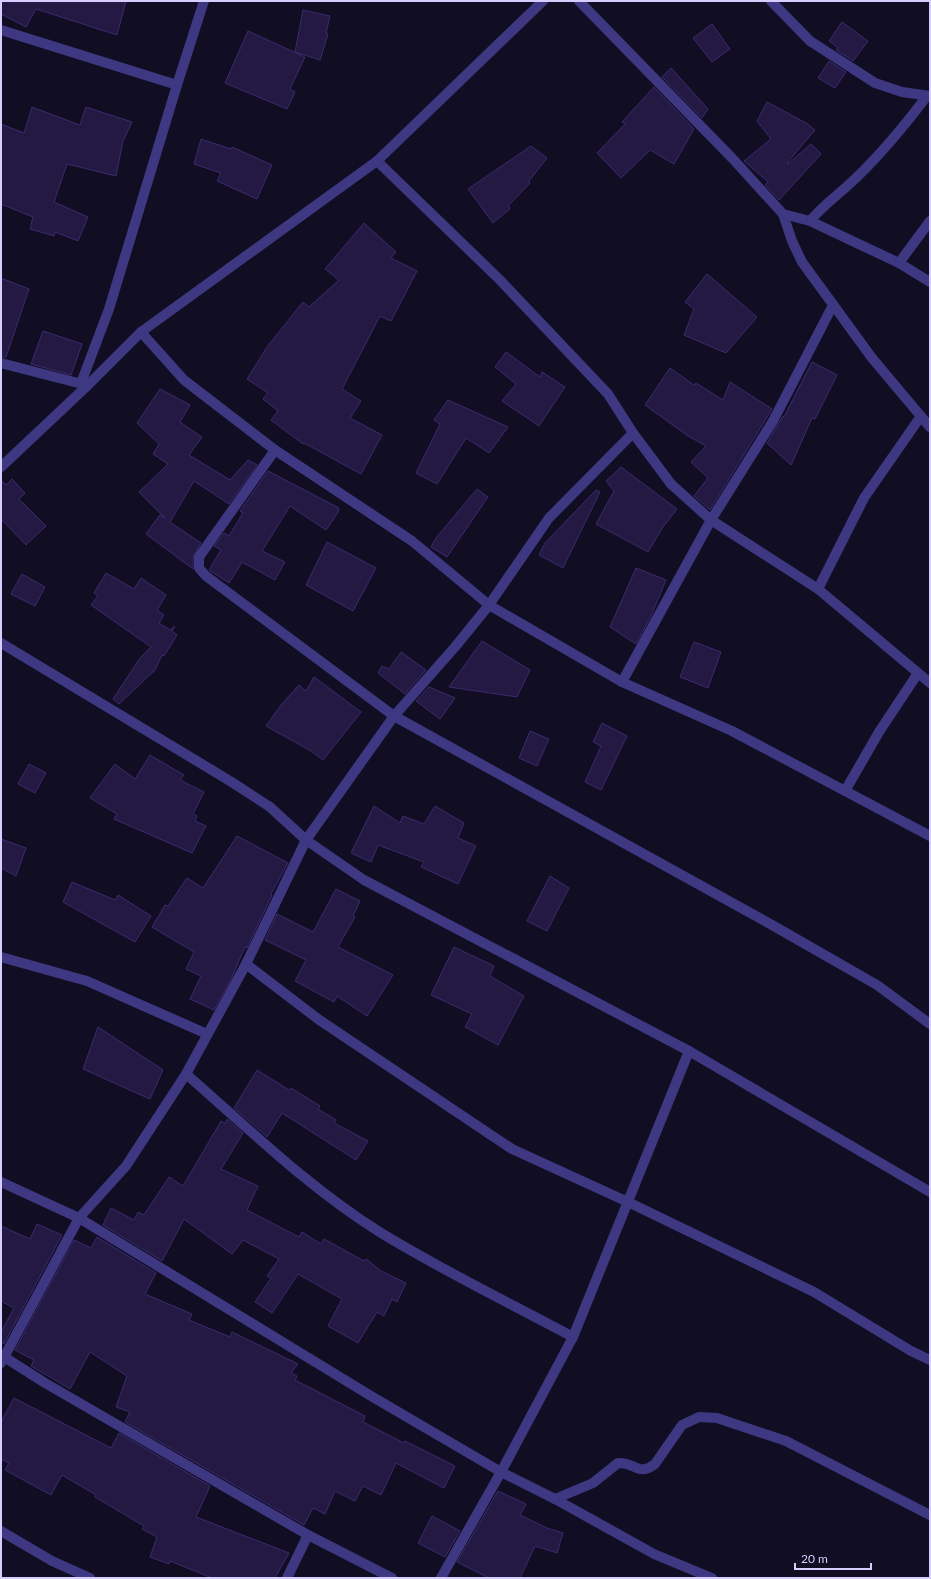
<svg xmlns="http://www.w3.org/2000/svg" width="931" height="1579" viewBox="0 0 931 1579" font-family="Lato,sans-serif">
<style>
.building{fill:#231943;stroke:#3b2b6f}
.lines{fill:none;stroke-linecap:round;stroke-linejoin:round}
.minor{stroke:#3d3881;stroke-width:10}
</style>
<rect width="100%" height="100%" fill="#110d22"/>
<g class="building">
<path d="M1,1h125l-9,34 -81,-26 -10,18 -25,-13z"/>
<path d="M303,10l27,6 -4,17 2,1 -8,26 -25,-8z"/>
<path d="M842,22l26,19 -15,20 -17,-11 2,-2 -9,-7z"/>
<path d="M712,24l18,25 -18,13 -19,-24z"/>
<path d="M248,31l57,26 -15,32 5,3 -8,17 -62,-26z"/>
<path d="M829,61l17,11 -11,16 -17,-10z"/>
<path d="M671,68l37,41 -6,9 -40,-41z"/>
<path d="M654,87l40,42 -20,35 -24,-14 -29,28 -24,-25 28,-29 -3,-2z"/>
<path d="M767,102l39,21 9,7 -28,33 1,1 23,-20 10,10 -42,46 -14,-15 3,-3 -24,-21 27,-22 -14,-18z"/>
<path d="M32,107l48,18 6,-18 46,15 -9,19 -7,35 -49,-12 -13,38 34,15 -10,24 -23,-9 -1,4 -24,-7 3,-12 -32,-13v-80l23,9z"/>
<path d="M201,139l30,10 1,-2 40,18 -15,34 -40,-18 4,-8 -27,-9z"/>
<path d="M531,146l16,12 -18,23 1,2 -22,23 2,3 -17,14 -25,-34z"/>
<path d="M364,223l32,29 -5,6 26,13 -26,50 -11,-5 -38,73 19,12 -11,17 32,17 -21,39 -57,-31 -1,1 -32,-24 7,-9 -15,-12 5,-6 -21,-14 20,-32 36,-45 6,5 30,-27 -14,-11z"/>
<path d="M707,274l50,43 -31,36 -42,-18 10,-26 -9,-7z"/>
<path d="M1,278l28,11 -23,68h-5z"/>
<path d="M43,331l39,13 -11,31 -40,-11z"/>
<path d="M506,352l34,25 2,-5 23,15 -26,39 -37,-25 14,-17 -21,-17z"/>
<path d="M812,362l25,13 -22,44 -3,-1 -21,47 -24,-22 16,-27 1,1z"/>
<path d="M670,368l24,17 2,-2 27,17 7,-18 42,27 -62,101 -16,-14 14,-18 -17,-16 15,-16 -18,-10 -43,-31z"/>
<path d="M160,389l30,16 -10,17 22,15 -13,18 41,25 18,-20 9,5 -28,39 -35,-23 -24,41 31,21 -8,14v12l-47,-35 14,-19 5,3 -26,-26 29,-28 -15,-10 6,-10 -22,-21z"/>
<path d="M448,400l60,27 -19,26 -23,-15 -29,46 -21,-11 24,-49 -6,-4z"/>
<path d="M621,467l56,42 -14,18 -15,25 -52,-28 18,-33 -8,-10z"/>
<path d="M268,471l71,37 -1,2 1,1 -13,19 -36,-24 -28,45 23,11 -10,18 -33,-18 -13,21 -20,-13 12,-20 -7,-4 10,-13 5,3 14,-23 -3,-2z"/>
<path d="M12,479l13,14 -6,6 27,27 -20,19 -25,-26v-39l5,5z"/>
<path d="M477,489l11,8 -41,60 -16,-10 5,-9z"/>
<path d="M596,490l4,2 -37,76 -24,-13 6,-12z"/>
<path d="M327,542l49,26 -23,43 -47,-26z"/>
<path d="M636,568l30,12 -15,36 -15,28 -26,-17z"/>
<path d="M106,573l28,16 7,-11 25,17 -9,15 7,5 -5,8 11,7 5,-4 -3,5 5,4 -13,21 -2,-1 -7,15 -36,34 -6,-5 27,-41 11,-11 -60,-42 7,-9 -4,-3z"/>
<path d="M22,574l23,13 -10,19 -24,-12z"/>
<path d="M482,641l48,29 -13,27 -68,-10z"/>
<path d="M694,642l27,10 -13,36 -28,-11z"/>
<path d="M401,652l25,18 -21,24 -27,-21 4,-7 7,3z"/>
<path d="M314,677l47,35 -38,48 -12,-9 -45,-25 15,-21 18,-20 7,6z"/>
<path d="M429,687l26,11 -15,21 -24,-18z"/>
<path d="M602,723l25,13 -26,54 -16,-8 16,-36 -8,-4z"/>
<path d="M530,731l19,8 -12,27 -18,-8z"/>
<path d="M150,755l34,20 -4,5 24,12 -11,22 4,2 -2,5 11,5 -14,27 -78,-34 3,-5 -27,-16 25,-34 20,15z"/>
<path d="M29,764l17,9 -11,20 -17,-9z"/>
<path d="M374,806l26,17 3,-7 21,8 11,-18 29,17 -6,15 18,8 -18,38 -37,-17 3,-5 -46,-17 -7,17 -20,-9z"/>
<path d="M237,836l51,27 -17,31 1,1 -25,53 -2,-1 -14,32 -17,31 -24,-11 11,-23 -15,-7 8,-17 -42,-25 13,-22 3,1 19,-28 16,10z"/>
<path d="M1,839l25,9 -10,28 -15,-8z"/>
<path d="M550,876l19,12 -22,43 -20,-10z"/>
<path d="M72,882l43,18 3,-5 33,21 -16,26 -72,-40z"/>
<path d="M336,889l24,12 -7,15 2,1 -17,30 55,28 -26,41 -30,-20 -3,6 -39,-21 11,-21 -41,-20 12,-26 36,18z"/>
<path d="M454,947l40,19 -4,10 34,20 -26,49 -33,-18 7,-13 -41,-19z"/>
<path d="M98,1027l65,43 -13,29 -67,-30z"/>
<path d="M257,1070l32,20 2,-2 29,18 -2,3 18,11 -2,3 34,18 -12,19 -74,-47 -15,24 -33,-29z"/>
<path d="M227,1119l16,14 -22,36 37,17 -11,24 52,27 3,-5 19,12 3,-5 40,22 2,-2 15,12 25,12 -9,19 -5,-3 -8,17 -7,-4 -19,31 -30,-17 14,-27 -44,-25 -26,39 -17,-11 16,-24 -4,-2 12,-17 -36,-19 -11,14 -48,-35 -22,42 -59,-36 8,-17 23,12 4,-8 6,3 25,-38 14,9 38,-65 4,3z"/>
<path d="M37,1224l25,11 -58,109 -3,-2v-10l13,-24 -13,-7v-75l29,13z"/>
<path d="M97,1237l59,36 -11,21 47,20 -3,6 41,17 2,-5 66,32 -7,9 6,3 -2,4 70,36 -2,6 41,21 1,-2 50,25 -11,22 -48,-25 -15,32 -18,-9 -8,15 -20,-10 -10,23 -12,-6 -9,17 -179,-103 5,-10 -14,-5 11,-31 -37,-24 -20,37 -39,-23 3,-6 -19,-10 59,-110 17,8z"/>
<path d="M14,1398l97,50 8,-15 91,53 -14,31 93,36 -14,25h-63l-42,-17 -1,3 -19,-7 7,-20 -15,-8 2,-3 -49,-29 1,-2 -34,-20 -11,20 -46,-25 4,-7 -8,-4v-37z"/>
<path d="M498,1491l28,13 -6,11 27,13 16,5 -6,20 -22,-7 -15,32h-31l-32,-16z"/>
<path d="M432,1516l28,15 -15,26 -27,-14z"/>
</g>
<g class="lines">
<g class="minor">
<path d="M579,1l153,157 51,56 27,7 89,42 31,19"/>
<path d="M771,1l39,40 65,42 27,9 28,4"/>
<path d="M1,30l176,55"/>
<path d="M377,161l123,119 108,114 25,39 38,51 40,36 107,69 112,94"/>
<path d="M783,214l9,27 10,21 70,96 58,69"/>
<path d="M810,221c14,-17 32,-29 47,-44 26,-25 48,-52 70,-81"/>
<path d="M899,263l31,-42"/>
<path d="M141,332l43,48 91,70 -76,107v11l7,8 188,140 378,209 105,60 53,39"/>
<path d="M1,363l85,22"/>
<path d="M81,383l28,-74 68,-224 27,-84"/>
<path d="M275,450l137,91 77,64 133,77 110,49 198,105"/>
<path d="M1,467l87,-82 53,-53 236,-171 166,-160"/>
<path d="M818,589l46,-91 57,-82"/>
<path d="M1,643l229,138 40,26 36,33 58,40 325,171 241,141"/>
<path d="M622,682l89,-162 62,-99 60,-116"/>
<path d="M845,791l34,-59 39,-59"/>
<path d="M1,957l86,24 120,53"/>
<path d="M246,964l72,55 194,130 116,53 186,90 97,59 19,9"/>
<path d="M186,1074c62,54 122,113 192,157 63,39 130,71 195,106"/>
<path d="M1,1182l78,36 292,178 130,76 54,27 99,55 58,24"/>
<path d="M1,1355l44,28 263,152 84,43"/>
<path d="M1,1363l78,-145 47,-52 60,-92 60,-110 60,-124 88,-124 61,-69 34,-42 60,-87 84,-85"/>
<path d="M555,1499l38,-16 25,-20c17,-1 20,14 37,1l27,-39 17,-8 18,1 69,23 144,74"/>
<path d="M1,1531l51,30 38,17"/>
<path d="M287,1578l21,-43"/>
<path d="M441,1578l60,-106 72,-135 116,-286"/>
</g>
</g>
<rect width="931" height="1579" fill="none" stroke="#d5ceff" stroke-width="4"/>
<path d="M795 1563v6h76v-6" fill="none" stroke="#d5ceff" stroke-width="2"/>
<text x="801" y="1563" font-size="12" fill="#d5ceff" stroke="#110d22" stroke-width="3" paint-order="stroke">20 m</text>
</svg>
